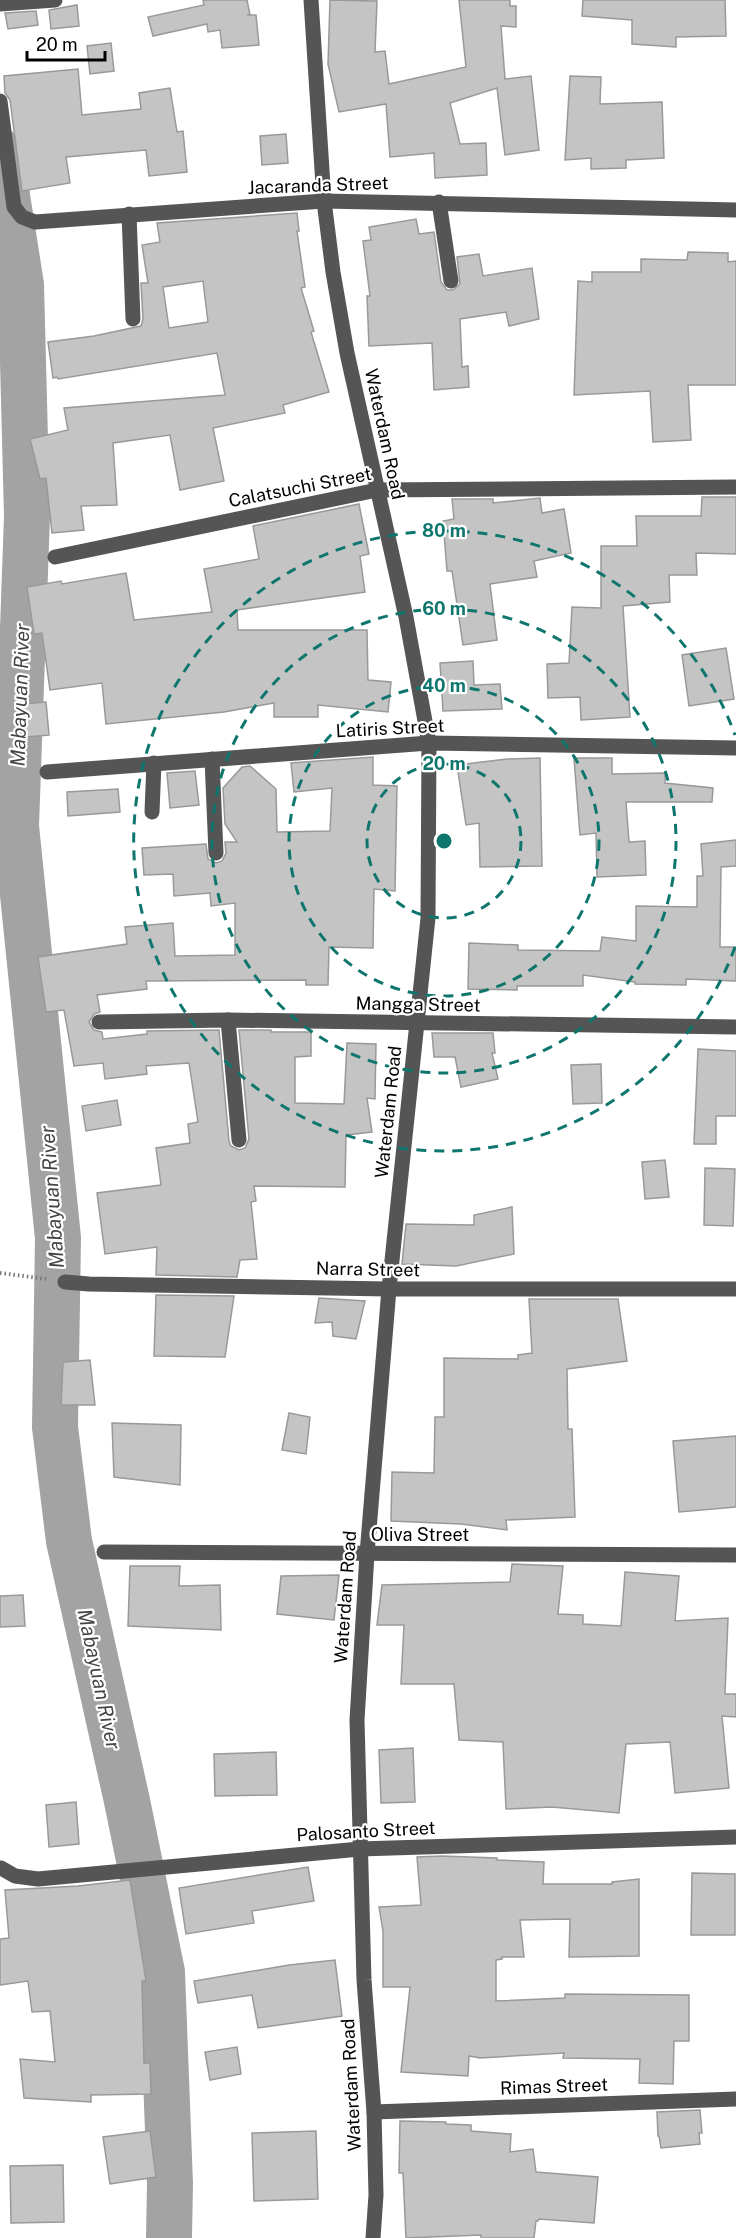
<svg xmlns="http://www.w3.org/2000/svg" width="736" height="2238" viewBox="0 0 736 2238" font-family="'Public Sans',sans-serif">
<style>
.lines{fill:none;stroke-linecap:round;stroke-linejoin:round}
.river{stroke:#a3a3a3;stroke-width:46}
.building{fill:#c4c4c4;stroke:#999;stroke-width:1.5;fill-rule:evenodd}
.path{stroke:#777;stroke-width:4;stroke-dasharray:1.5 3;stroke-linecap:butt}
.minor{stroke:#555;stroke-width:15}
.ring{fill:none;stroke:#0f766e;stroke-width:3;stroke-dasharray:10 8}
.labels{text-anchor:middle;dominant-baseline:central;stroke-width:4.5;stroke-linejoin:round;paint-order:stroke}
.street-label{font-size:18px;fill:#000;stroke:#fff}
.water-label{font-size:20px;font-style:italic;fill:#444;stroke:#fff}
.centre{fill:#0f766e;stroke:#fff;stroke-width:3}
.ring-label{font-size:18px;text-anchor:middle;font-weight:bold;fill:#0f766e;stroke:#fff;stroke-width:4.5;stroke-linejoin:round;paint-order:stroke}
</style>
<rect width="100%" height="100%" fill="#fff"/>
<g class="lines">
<path class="river" d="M0,151l21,134 6,231 -11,310 42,412 -3,189 14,114 58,260 35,171 8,212 -1,54"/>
</g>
<g class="building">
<path d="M203,0h44l3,15h-3h9l3,30 -37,3 -2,-18 -12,2 -1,-8 -54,12 -5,-19 56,-12z"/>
<path d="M330,0l47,1 -2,51 10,-1 4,33 77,-17 -7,-67h51v6h6v21l-15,-1 4,53 26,-3 8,74 -34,5 -8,-67 -47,15 10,41 26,-1 1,32 -52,3 -1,-25 -44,4 -4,-53 -47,8 -11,-48z"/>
<path d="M583,0h142l1,36 -50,1v10l-44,-3v-24l-50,-4z"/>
<path d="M77,5l2,21 -28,3 -2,-19z"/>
<path d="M36,11l2,14 -30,4 -3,-16z"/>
<path d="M111,43l3,28 -24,3 -3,-28z"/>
<path d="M78,69l4,46 59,-6 -2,-16 31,-5 7,44 6,-1 4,41 -38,4 -3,-26 -80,7 4,26 -48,8 -12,-91 -5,-7 -1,-17z"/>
<path d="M570,76l31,1 -1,27 62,-2 2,56 -38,2v8l-35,1v-11l-26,2z"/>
<path d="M286,134l2,29 -26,2 -2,-29z"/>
<path d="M297,213l2,18h-2l8,56 -4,1 13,43 -3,1 18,60 -46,13 2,8 -72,15 11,53 -44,9 -10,-55 -57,8 4,62 -36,1 3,24 -32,3 -6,-55 -6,1 -10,-40 38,-9 -4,-22 161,-13 -8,-42 -159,26 -1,-2 -4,1 -5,-36 46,-6 47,-10 2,-7 -2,-36h7l-6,-38 18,-3 -3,-19zM203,281l5,41 -39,6 -6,-41z"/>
<path d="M416,219l3,15 15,-2 7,50 6,8h6l7,-6 -3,-27 22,-3 4,22 49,-8 7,51 -30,7 -3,-14 -46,7 2,48 6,-1 1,21 -35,3 -2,-47 -63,3 -2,-50h3l-7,-55 8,-1 -2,-13z"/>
<path d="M688,252l40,1v9l8,-1v124h-48l3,55 -38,2 -3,-51 -76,4 4,-114 14,1v-10h49v-13l46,1z"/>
<path d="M702,497h34v57l-40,-1 1,22h-28l1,27 -47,4 7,111 -49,3 -1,-23 -32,1 -1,-34 22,-1 3,-56 29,1v-62h36l-1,-30h65z"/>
<path d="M540,498l2,15 22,-4 7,44 -37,8 3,16 -47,7 7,56 -34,5 -11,-74h-5l-4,-50 11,-2 -2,-20h41v4z"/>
<path d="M359,504l10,50 -9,2 5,36 -128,18 1,20h129l1,50 23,2 -3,30 -70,-7v12h-44v-14l-50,9 -118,12 -4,-41 -52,7 -8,-57 -8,1 -7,-47 34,-6 1,3 64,-11 8,47 78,-8 -8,-43 55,-10 -6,-33z"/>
<path d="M726,648l8,51 -45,7 -7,-51z"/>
<path d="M473,661l1,24 26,-1 2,25 -59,2 -3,-48z"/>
<path d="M46,702l3,33 -23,2 -3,-33z"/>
<path d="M373,757v28l24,1 -2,105 -21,-2 -1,59 -44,-1 -1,38h-22v-5l-160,1 1,8 -50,6 3,17 -6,2 -5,8 5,8 8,2 1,7 44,-5v-3l72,-1 10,111 2,5 8,4 6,-2 4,-9 -10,-109h32v2h40v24l-16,1v46l49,1 3,-61 29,1 -1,55 -8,-1 5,34 -26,3 -1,52 -91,-1 2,15 -5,1 6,57 -17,1 -3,17 -81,-2 1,-28 -52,7 -8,-61 64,-8 -5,-37 34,-5 -2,-19 10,-2 -9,-59 -43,3 1,8 -42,5 -2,-16 -29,3 -10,-56 -18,2 -8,-55 89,-13 -2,-17 48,-4 2,33 60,-1v-52l-24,3 -1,-13 -36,3 -1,-22 -29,1 -2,-27 64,-4 2,15 8,4 6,-2 4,-8 -1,-11h12l-12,-18 -2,-36 19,-21 8,-1 26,23 1,43 53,-1 2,-43 -38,4 -3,-29z"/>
<path d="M540,758l2,108 -62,1 -1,-44 -13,2 -9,-60 50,-6z"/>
<path d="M574,758h38v16l53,-1v10l48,5 -1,14h-86l3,40 16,-1 1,34 -49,2 -1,-44 -16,2z"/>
<path d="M195,771l4,34 -29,3 -3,-35z"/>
<path d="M118,789l2,23 -52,4 -1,-24z"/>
<path d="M736,840v26l-15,1 -1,80h16v34l-50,-2v6l-51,-1v-2l-52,-7v11h-66v4l-49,-1 1,-46 49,2v5l82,1 2,-14 34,4v-35l61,1v-31h6l-2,-32z"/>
<path d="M432,1033h61l2,20h-3l6,26 -37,8 -6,-30h-21z"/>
<path d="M698,1049l38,2v65h-20v28h-22z"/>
<path d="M601,1064l1,39 -29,1 -2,-39z"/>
<path d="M117,1100l4,25 -35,6 -4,-25z"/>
<path d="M665,1160l4,37 -24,2 -3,-37z"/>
<path d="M705,1168l30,1 -2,57 -29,-1z"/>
<path d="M512,1207l2,47 -58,12 -54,-2 4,-40 68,1v-10z"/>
<path d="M156,1295l78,1 -9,61 -71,-1z"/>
<path d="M319,1298l46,3 -9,38 -23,-3 -1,-14 -17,1z"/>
<path d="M529,1299h89l9,62 -60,8 1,60h4l3,88 -69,3 1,10 -46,-6 -70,-3 1,-49 42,1 1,-56h9v-59l74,1v-4l14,-2z"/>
<path d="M90,1360l5,45h-34l2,-43z"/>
<path d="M289,1413l21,4 -4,37 -24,-4z"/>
<path d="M112,1423l69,2 -1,60 -66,-8z"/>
<path d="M736,1436v71l-57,5 -6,-71z"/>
<path d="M512,1564l51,2 -5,48 25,1v9l38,2 4,-54 54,4 -4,45 53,-3 -3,76h11v23l-14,-1 7,72 -54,5 -5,-51 -44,2 -7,69 -67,-6 -46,2 -3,-67 -44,-2 -5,-56h-53l3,-59h-27l5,-40 128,-3z"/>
<path d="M130,1566h50l-1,20 41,-1 1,45 -93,-4z"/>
<path d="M339,1575l-5,45 -57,-6 4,-38z"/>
<path d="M23,1595l2,31 -25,1v-31z"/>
<path d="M413,1748l2,54 -34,1 -2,-53z"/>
<path d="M276,1752l1,43 -62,1 -1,-42z"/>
<path d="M76,1802l3,42 -30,3 -3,-42z"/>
<path d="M442,1856l55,2v2l47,2 -1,22h69v-2l27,-3v77l-70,1 1,-38 -50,1 4,37h-22v2l-6,1v41l69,-3v-4l124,1v46h-15l-1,43 -34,-1 1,-24 -77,-1 1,-5 -84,5 -11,-2 -1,20 -67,-4 9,-85h-27v-56l-4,-24 42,-2 -4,-48z"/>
<path d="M308,1867l6,34 -62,10 2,12 -68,11 -7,-46z"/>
<path d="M692,1873l43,1v61h-44z"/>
<path d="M130,1880l16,101h-4l2,82h6l1,31 -60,1v7l-67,-4 -4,-39 35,3 -5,-51 -18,1 -4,-31 -28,4v-46l9,-1 -4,-48 73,-4z"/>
<path d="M335,1960l7,56 -84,12 -6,-33 -54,8 -4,-22 95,-16z"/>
<path d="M237,2047l4,27 -31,6 -5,-28z"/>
<path d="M700,2110l2,23h-3l1,11 -39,4 -2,-12h-1l-1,-24z"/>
<path d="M400,2121l46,1v2l25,1v6l40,3 -1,18 23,-3 3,23 62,5 -4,46 -55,-4 -1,2h-2l-2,17h-53v-3l-75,3 -3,-65h-4z"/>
<path d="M150,2131l6,46 -46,7 -7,-47z"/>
<path d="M316,2131l2,68 -64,2 -2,-68z"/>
<path d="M63,2165l1,57 -53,1 -1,-57z"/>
</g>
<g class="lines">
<path class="path" d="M0,1273l47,6"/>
<g class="minor">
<path d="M311,0l13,201 9,71 14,81 59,264 23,126 -1,175 -39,371 -22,265 -10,166 7,260 10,132 2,83 -3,43"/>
<path d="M0,4l55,-4"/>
<path d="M0,101l14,106 8,10 13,5 289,-21 412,9"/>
<path d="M439,202l12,79"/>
<path d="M129,214l4,105"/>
<path d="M55,557l322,-67 359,-3"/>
<path d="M212,759l4,94"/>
<path d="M47,772l382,-29 307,5"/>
<path d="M152,812l2,-49"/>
<path d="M228,1020l11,120"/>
<path d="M99,1022l129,-2 508,7"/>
<path d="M65,1282l24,2 300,5h347"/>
<path d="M104,1552l632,3"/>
<path d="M1,1868l14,8 23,3 322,-30 376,-12"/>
<path d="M374,2112l362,-13"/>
</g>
</g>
<g class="ring">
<circle cx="444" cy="841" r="77"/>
<circle cx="444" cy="841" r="155"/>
<circle cx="444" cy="841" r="232"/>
<path d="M735 947A310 310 0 1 1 735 735"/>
</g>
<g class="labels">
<g class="street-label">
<text transform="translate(318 185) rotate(-2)">Jacaranda Street</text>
<text transform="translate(385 434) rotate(78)">Waterdam Road</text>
<text transform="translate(300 487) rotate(-11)">Calatsuchi Street</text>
<text transform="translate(390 728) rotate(-3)">Latiris Street</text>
<text transform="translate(418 1004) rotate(1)">Mangga Street</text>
<text transform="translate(388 1112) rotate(-84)">Waterdam Road</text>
<text transform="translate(368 1269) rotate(1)">Narra Street</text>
<text x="420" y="1534">Oliva Street</text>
<text transform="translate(345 1597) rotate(-86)">Waterdam Road</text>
<text transform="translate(366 1831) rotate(-3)">Palosanto Street</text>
<text transform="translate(351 2085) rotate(-93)">Waterdam Road</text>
<text transform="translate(554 2086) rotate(-2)">Rimas Street</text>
</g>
<g class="water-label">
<text transform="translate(20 695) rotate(-88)">Mabayuan River</text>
<text transform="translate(52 1197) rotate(-94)">Mabayuan River</text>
<text transform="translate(99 1679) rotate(78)">Mabayuan River</text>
</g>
</g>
<circle cx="444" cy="841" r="9" class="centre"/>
<g class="ring-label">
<text x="444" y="537">80 m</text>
<text x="444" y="615">60 m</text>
<text x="444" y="692">40 m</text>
<text x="444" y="770">20 m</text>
</g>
<path d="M27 51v9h78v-9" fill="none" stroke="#000000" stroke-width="3"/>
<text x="36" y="51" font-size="18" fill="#000000" stroke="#ffffff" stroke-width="4.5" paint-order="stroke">20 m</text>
</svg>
